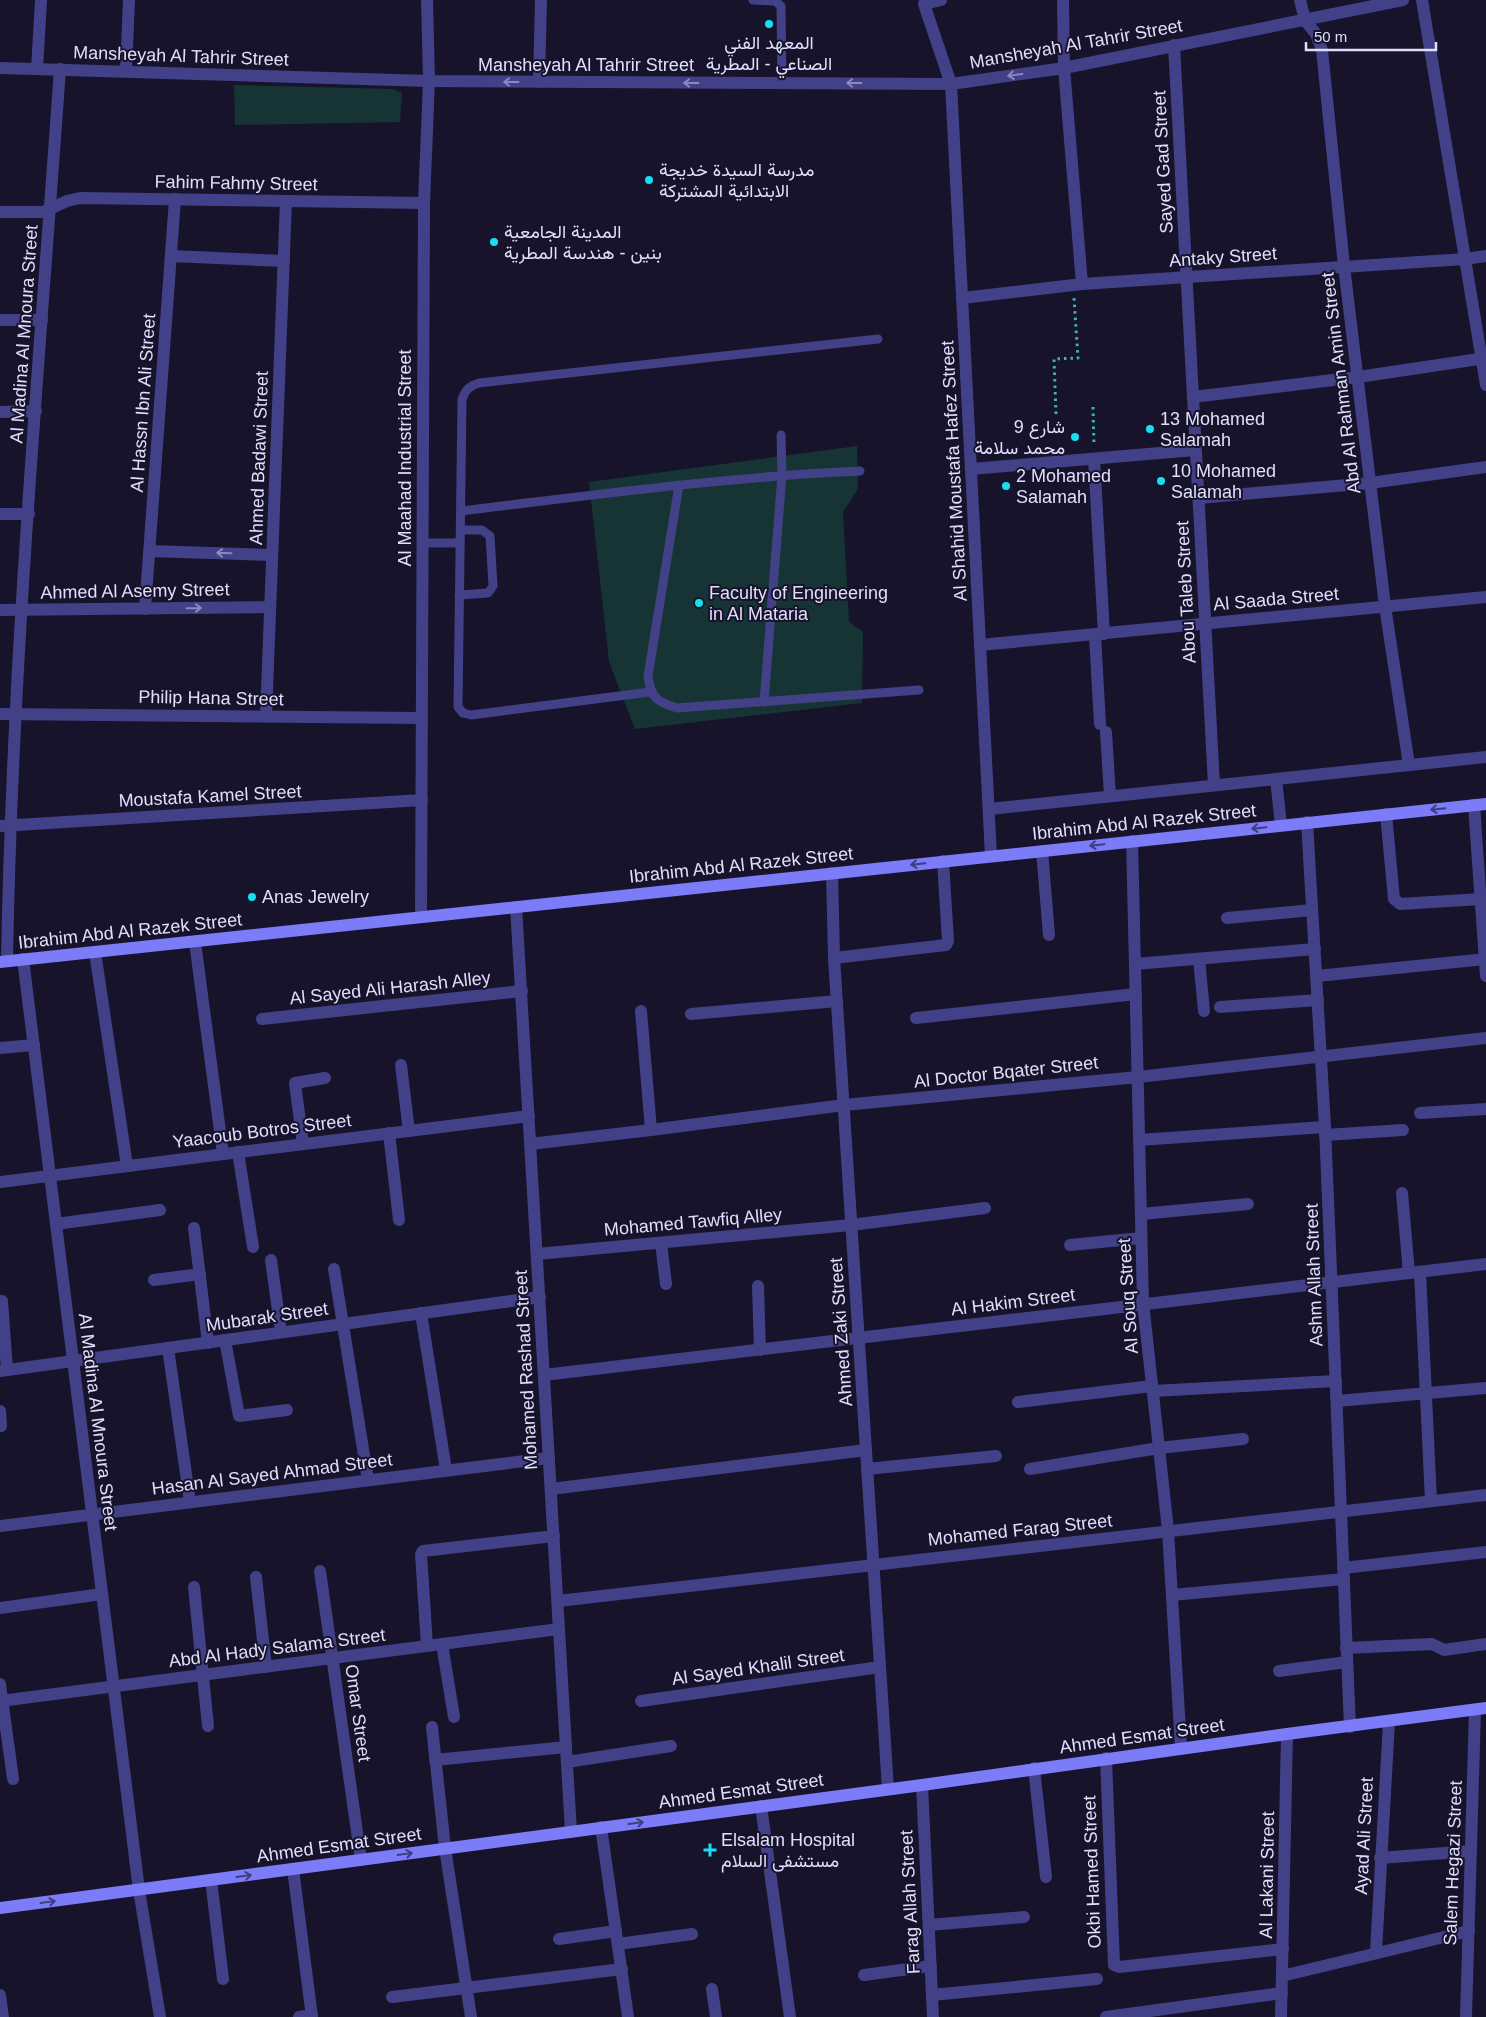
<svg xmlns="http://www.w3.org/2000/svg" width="1486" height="2017" viewBox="0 0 1486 2017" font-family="Arial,Vazirmatn,sans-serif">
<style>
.green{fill:#163433}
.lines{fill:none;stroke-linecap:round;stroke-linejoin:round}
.path{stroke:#38b7ae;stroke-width:3;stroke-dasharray:2.5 4;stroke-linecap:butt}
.service{stroke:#424187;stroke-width:9}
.minor{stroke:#424187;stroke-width:12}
.tertiary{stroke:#424187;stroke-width:12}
.secondary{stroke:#7c7bf8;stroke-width:12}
.oneway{stroke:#8a88bc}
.oneway2{stroke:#3f3d7d}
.poi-dot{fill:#16dff2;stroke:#17132b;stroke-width:2}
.labels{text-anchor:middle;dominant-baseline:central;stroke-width:4;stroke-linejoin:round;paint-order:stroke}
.poi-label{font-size:18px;fill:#e1defd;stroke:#17132b;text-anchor:start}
.street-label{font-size:18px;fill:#e1defd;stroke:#17132b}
</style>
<rect width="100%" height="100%" fill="#17132b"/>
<g class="green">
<path d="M234,85l159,4 9,4 -2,29 -165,3z"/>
<path d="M857,446l1,43 -15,23 6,110 14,10 -1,71 -227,26 -26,-67 -20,-180z"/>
</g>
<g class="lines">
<g class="path">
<path d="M1093,407l1,39"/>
<path d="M1056,414l-2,-55 24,-1 -4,-60"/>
</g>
<g class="service">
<path d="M753,0l22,1 6,5 1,77"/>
<path d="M679,485l-31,191c3,21 8,26 29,32l242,-18"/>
<path d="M461,511c133,-16 265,-34 399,-40"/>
<path d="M423,543h37"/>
<path d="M459,595l29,-2 5,-7 -3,-50 -8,-6h-21"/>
<path d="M650,692l-179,23 -8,-2 -5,-6 4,-307c3,-10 7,-14 17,-17l399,-44"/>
<path d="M764,702l18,-227 -1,-40"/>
</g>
<g class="minor">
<path d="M941,0l-17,4 27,80 40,772"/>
<path d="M1300,0l5,20 11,14 6,16 22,216 41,340 24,159"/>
<path d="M1422,0l64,385"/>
<path d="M1174,45l40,740"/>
<path d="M37,69l4,-69"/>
<path d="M126,71l3,-71"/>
<path d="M539,82l2,-82"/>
<path d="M0,212h43l24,-11 13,-3 344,5"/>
<path d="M171,256l113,5"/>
<path d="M1082,284l-18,-216 339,-68"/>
<path d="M962,298l120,-14 383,-25 21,-3"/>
<path d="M0,320h42"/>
<path d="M1193,397l165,-20 128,-19"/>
<path d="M0,412l36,-1"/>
<path d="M1094,459l10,175"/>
<path d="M971,469l224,-19"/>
<path d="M1198,498l172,-15 116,-16"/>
<path d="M0,514h29"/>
<path d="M150,551l122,4"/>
<path d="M145,609l30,-410"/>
<path d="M0,610l270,-3"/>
<path d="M1095,635l5,89"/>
<path d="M980,645l506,-48"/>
<path d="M0,714l422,4"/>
<path d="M266,716l20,-515"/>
<path d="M1106,732l4,64"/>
<path d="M1276,779l5,46"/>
<path d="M1474,805l12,171"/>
<path d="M990,809l496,-52"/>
<path d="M1386,814l8,85 6,5 81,-5"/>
<path d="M1307,822l18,305 25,600"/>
<path d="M0,826l422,-26"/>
<path d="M1132,841l11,462 25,227 13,218"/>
<path d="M1042,851l7,84"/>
<path d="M832,873l2,85 54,831"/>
<path d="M516,907l55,925"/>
<path d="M421,917l3,-714 5,-122 -2,-81"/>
<path d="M1227,918l85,-8"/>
<path d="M195,942l28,212"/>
<path d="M95,952l32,214"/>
<path d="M834,958l112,-13 2,-4 -5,-80"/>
<path d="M23,959l116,931 21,127"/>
<path d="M1199,959l5,52"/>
<path d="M7,961c5,-298 32,-595 53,-892"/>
<path d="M1135,964l180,-15"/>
<path d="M1317,976l169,-17"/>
<path d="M1220,1007l98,-7"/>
<path d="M641,1011l10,119"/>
<path d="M691,1014l146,-13"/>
<path d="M916,1018l220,-24"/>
<path d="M262,1019l260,-28"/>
<path d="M0,1048l34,-3"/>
<path d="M401,1065l8,66"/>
<path d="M1420,1113l66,-4"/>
<path d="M389,1133l10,87"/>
<path d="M1325,1135l78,-5"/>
<path d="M1139,1140l186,-13"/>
<path d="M303,1144l-8,-61 30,-5"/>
<path d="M530,1144l121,-14 193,-25 294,-28 348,-39"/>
<path d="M238,1152l15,95"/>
<path d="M0,1182l529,-66"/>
<path d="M1402,1193l7,80"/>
<path d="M1141,1214l107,-10"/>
<path d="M56,1224l104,-14"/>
<path d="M194,1228l14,115"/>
<path d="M661,1243l5,41"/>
<path d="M1070,1245l71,-7"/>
<path d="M537,1254l314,-29 134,-17"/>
<path d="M271,1260l10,72"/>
<path d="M334,1269l34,211"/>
<path d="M1420,1272l11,229"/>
<path d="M154,1280l46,-6"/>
<path d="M758,1286l2,64"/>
<path d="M2,1301l5,69"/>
<path d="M421,1313l25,157"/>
<path d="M225,1340l14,76 48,-6"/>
<path d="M168,1348l22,154"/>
<path d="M0,1371l540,-74"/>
<path d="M544,1375l942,-111"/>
<path d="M1153,1391l183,-10"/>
<path d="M1337,1401l149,-13"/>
<path d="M1018,1402l134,-16"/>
<path d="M0,1411l1,15"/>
<path d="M867,1469l129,-13"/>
<path d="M1030,1469l129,-21 84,-9"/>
<path d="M551,1489l315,-39"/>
<path d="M0,1526l549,-68"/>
<path d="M1343,1568l143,-16"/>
<path d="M320,1571l41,289"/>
<path d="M256,1577l10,90"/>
<path d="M194,1587l14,139"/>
<path d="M1172,1595l172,-16"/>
<path d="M558,1601l928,-106"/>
<path d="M0,1608l102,-14"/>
<path d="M442,1644l12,73"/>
<path d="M427,1646l-6,-92 2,-3 131,-15"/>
<path d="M1346,1648l86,-4 12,6 42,-6"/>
<path d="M1279,1671l68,-9"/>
<path d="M0,1684l13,95"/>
<path d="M0,1701l559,-72"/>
<path d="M641,1701l239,-34"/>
<path d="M432,1727l13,121 26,169"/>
<path d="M1106,1758l8,207 5,2 164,-18"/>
<path d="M435,1760l131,-13"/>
<path d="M567,1762l104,-16"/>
<path d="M1034,1768l12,109"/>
<path d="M922,1785l11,232"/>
<path d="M761,1806l29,211"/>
<path d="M601,1827l27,190"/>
<path d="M1380,1858l91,-7"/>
<path d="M293,1869l19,148"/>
<path d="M211,1880l12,99"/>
<path d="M929,1925l95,-8"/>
<path d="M559,1939l57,-8"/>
<path d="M618,1944l74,-10"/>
<path d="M1376,1952l13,-230"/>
<path d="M864,1975l67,-9"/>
<path d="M1282,1976l187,-45"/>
<path d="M712,1989l4,28"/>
<path d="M0,1995l3,22"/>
<path d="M932,1995l165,-16"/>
<path d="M392,1997l230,-28"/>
<path d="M299,2017l13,-2"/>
<path d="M1106,2017l176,-24"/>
<path d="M1281,2017l6,-283"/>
<path d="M1466,2017l9,-307"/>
</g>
<path class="tertiary" d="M0,68l429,13 522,3 113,-16 -1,-68"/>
<g class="secondary">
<path d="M0,962l1486,-158"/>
<path d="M0,1908l922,-123 365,-51 199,-26"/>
</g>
</g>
<defs><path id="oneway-shaft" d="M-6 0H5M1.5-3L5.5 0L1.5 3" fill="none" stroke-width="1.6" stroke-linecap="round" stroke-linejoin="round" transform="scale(1.25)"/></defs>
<g class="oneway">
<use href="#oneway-shaft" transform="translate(1015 75) rotate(172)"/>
<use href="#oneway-shaft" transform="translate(511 82) rotate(-180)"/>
<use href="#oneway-shaft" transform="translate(691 83) rotate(-180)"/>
<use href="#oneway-shaft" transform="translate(854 83) rotate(-180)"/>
<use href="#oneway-shaft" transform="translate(224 553) rotate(-178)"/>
<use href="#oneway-shaft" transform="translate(194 608) rotate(-1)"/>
</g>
<g class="oneway2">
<use href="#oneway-shaft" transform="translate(1438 809) rotate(174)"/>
<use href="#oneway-shaft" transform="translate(1259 828) rotate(174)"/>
<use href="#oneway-shaft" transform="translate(1097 845) rotate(174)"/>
<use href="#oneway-shaft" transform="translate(918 864) rotate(174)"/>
<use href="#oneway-shaft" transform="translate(636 1823) rotate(-8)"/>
<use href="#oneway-shaft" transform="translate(405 1854) rotate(-8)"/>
<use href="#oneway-shaft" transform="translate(244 1876) rotate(-8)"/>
<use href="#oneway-shaft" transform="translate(48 1902) rotate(-8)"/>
</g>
<g class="poi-dot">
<circle cx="769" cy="24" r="5"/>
<circle cx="649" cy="180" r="5"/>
<circle cx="494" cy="242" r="5"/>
<circle cx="1150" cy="429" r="5"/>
<circle cx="1075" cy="437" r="5"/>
<circle cx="1161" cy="481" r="5"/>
<circle cx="1006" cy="486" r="5"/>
<circle cx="699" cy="603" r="5"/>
<circle cx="252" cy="897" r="5"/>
<path d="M707.5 1842.5h5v5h5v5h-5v5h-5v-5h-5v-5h5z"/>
</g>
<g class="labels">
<g class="poi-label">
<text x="769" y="43" text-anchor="middle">المعهد الفني<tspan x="769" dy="21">الصناعي - المطرية</tspan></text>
<text x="659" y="170">مدرسة السيدة خديجة<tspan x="659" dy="21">الابتدائية المشتركة</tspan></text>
<text x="504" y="232">المدينة الجامعية<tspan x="504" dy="21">بنين - هندسة المطرية</tspan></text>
<text x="1160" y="419">13 Mohamed<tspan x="1160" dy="21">Salamah</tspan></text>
<text x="1065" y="427" text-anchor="end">9 شارع<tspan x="1065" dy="21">محمد سلامة</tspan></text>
<text x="1171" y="471">10 Mohamed<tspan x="1171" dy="21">Salamah</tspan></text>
<text x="1016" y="476">2 Mohamed<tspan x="1016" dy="21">Salamah</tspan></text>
<text x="709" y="593">Faculty of Engineering<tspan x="709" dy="21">in Al Mataria</tspan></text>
<text x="262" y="897">Anas Jewelry</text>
<text x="721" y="1840">Elsalam Hospital<tspan x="721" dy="21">مستشفى السلام</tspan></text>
</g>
<g class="street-label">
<text transform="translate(1076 44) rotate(-10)">Mansheyah Al Tahrir Street</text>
<text transform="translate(181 56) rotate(2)">Mansheyah Al Tahrir Street</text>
<text x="586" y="65">Mansheyah Al Tahrir Street</text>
<text transform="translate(1163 162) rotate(-93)">Sayed Gad Street</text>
<text transform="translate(236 183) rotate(1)">Fahim Fahmy Street</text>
<text transform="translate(1223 257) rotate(-4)">Antaky Street</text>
<text transform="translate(24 334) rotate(-86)">Al Madina Al Mnoura Street</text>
<text transform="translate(1341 383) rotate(-97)">Abd Al Rahman Amin Street</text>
<text transform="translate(143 403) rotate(-86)">Al Hassn Ibn Ali Street</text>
<text transform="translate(259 458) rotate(-88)">Ahmed Badawi Street</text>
<text transform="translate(405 458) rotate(-90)">Al Maahad Industrial Street</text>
<text transform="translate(954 471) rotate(-93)">Al Shahid Moustafa Hafez Street</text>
<text transform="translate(135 591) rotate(-1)">Ahmed Al Asemy Street</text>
<text transform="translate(1186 592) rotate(-93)">Abou Taleb Street</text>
<text transform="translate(1276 599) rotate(-5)">Al Saada Street</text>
<text transform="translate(211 698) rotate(1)">Philip Hana Street</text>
<text transform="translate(210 796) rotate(-3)">Moustafa Kamel Street</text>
<text transform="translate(1144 822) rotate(-6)">Ibrahim Abd Al Razek Street</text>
<text transform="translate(741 865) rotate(-6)">Ibrahim Abd Al Razek Street</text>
<text transform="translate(130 931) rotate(-6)">Ibrahim Abd Al Razek Street</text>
<text transform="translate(390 988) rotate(-6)">Al Sayed Ali Harash Alley</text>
<text transform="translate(1006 1072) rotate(-6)">Al Doctor Bqater Street</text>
<text transform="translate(262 1131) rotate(-7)">Yaacoub Botros Street</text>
<text transform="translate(693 1222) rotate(-5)">Mohamed Tawfiq Alley</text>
<text transform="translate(1314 1275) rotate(-92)">Ashm Allah Street</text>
<text transform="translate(1128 1296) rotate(-94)">Al Souq Street</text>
<text transform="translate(1013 1302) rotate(-7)">Al Hakim Street</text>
<text transform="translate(267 1317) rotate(-8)">Mubarak Street</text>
<text transform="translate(841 1332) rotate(-94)">Ahmed Zaki Street</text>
<text transform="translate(526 1370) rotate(-93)">Mohamed Rashad Street</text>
<text transform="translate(98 1422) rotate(83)">Al Madina Al Mnoura Street</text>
<text transform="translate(272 1474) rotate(-7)">Hasan Al Sayed Ahmad Street</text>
<text transform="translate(1020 1530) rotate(-6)">Mohamed Farag Street</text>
<text transform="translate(277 1648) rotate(-7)">Abd Al Hady Salama Street</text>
<text transform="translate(758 1667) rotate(-8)">Al Sayed Khalil Street</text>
<text transform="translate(358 1713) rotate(82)">Omar Street</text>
<text transform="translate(1142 1736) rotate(-8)">Ahmed Esmat Street</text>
<text transform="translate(741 1791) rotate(-8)">Ahmed Esmat Street</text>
<text transform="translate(1364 1836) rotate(-87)">Ayad Ali Street</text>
<text transform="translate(339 1845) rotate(-8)">Ahmed Esmat Street</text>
<text transform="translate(1453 1863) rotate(-88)">Salem Hegazi Street</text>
<text transform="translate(1092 1872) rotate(-92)">Okbi Hamed Street</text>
<text transform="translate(1267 1875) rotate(-89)">Al Lakani Street</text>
<text transform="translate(910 1902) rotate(-93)">Farag Allah Street</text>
</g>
</g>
<path d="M1306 42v8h130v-8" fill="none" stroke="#e1defd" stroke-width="2.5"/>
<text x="1314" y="42" font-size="15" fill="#e1defd" stroke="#17132b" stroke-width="4" paint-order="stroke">50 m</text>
</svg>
